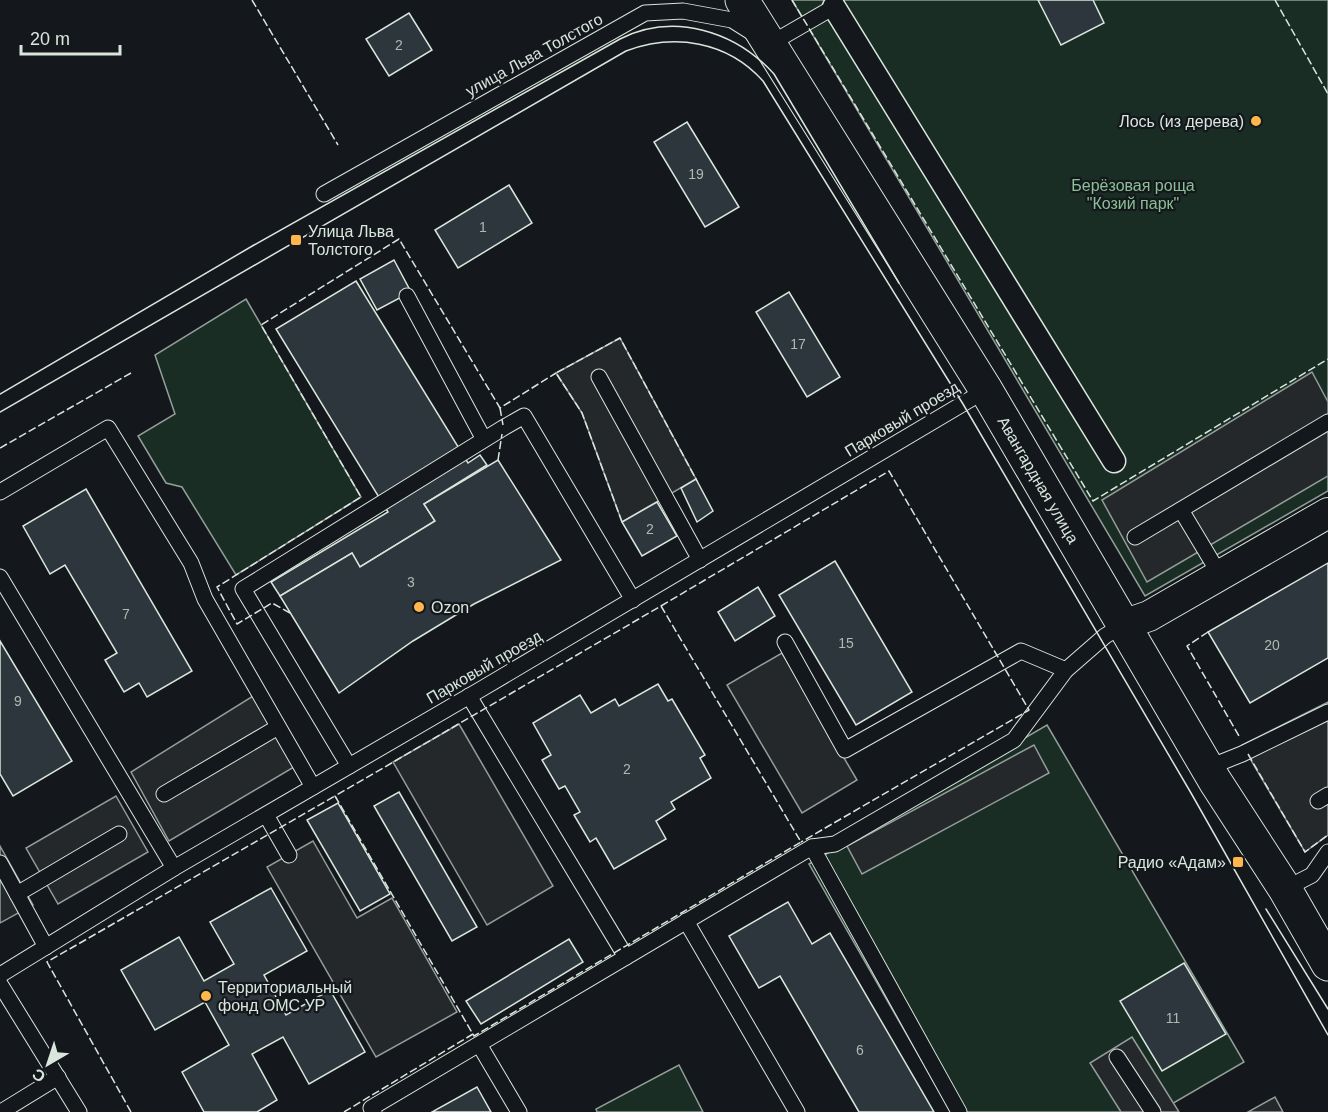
<svg xmlns="http://www.w3.org/2000/svg" width="1328" height="1112" viewBox="0 0 1328 1112" font-family="Helvetica,sans-serif">
<style>
.green{fill:#1a2d24;stroke:#939e99;stroke-width:1.5}
.parking{fill:#24282b;stroke:#939e99;stroke-width:1.5}
.building{fill:#2c363c;stroke:#d8e6dc;stroke-width:1.5}
.lines{fill:none;stroke-linecap:round;stroke-linejoin:round}
.service-casing{stroke:#d8e6dc;stroke-width:17}
.pedestrian-casing{stroke:#d8e6dc;stroke-width:25}
.minor-casing{stroke:#d8e6dc;stroke-width:32}
.tertiary-casing{stroke:#d8e6dc;stroke-width:35}
.service{stroke:#14181c;stroke-width:15}
.pedestrian{stroke:#14181c;stroke-width:22}
.minor{stroke:#14181c;stroke-width:30}
.tertiary{stroke:#14181c;stroke-width:33}
.tram{stroke:#d8e6dc;stroke-width:1.5}
.fence{stroke:#d8e6dc;stroke-width:1.5;stroke-dasharray:8 3;stroke-linecap:butt}
.poi-dot{fill:#ffb74d;stroke:#14181c;stroke-width:2}
.labels{text-anchor:middle;dominant-baseline:central;stroke-width:4.5;stroke-linejoin:round;paint-order:stroke}
.number-label{font-size:14px;fill:#adbab4}
.street-label{font-size:16px;fill:#d8e6dc;stroke:#14181c}
.poi-label{font-size:16px;fill:#d8e6dc;stroke:#14181c;text-anchor:start}
.park-label{font-size:16px;fill:#8ac095;stroke:#14181c}
</style>
<rect width="100%" height="100%" fill="#14181c"/>
<g class="green">
<path d="M792,0h536v491l-183,105z"/>
<path d="M246,299l115,198 -125,78 -54,-88 -16,-4 -28,-47 37,-22 -20,-59z"/>
<path d="M1047,725l197,337 -86,50h-207l-142,-248z"/>
<path d="M679,1065l24,47h-106l-1,-3z"/>
</g>
<g class="parking">
<path d="M620,338l76,141 -74,43 -40,-109 -26,-40z"/>
<path d="M1312,372l16,30v74l-181,106 -45,-82z"/>
<path d="M782,653l75,127 -55,33 -75,-128z"/>
<path d="M253,696l41,71 -125,74 -38,-69z"/>
<path d="M1328,702v133l-23,17 -63,-107z"/>
<path d="M459,724l94,162 -66,39 -94,-163z"/>
<path d="M1034,745l15,28 -187,101 -15,-28z"/>
<path d="M116,796l32,56 -90,52 -32,-56z"/>
<path d="M313,841l44,77 35,-20 65,114 -81,45 -109,-190z"/>
<path d="M0,846l33,59 -33,18z"/>
<path d="M1132,1037l47,75h-58l-31,-49z"/>
<path d="M1275,1097l8,15h-35z"/>
</g>
<g class="building">
<path d="M1038,0h55l11,23 -43,22z"/>
<path d="M409,13l23,37 -43,26 -23,-37z"/>
<path d="M687,122l52,85 -34,20 -51,-85z"/>
<path d="M509,185l23,38 -74,45 -23,-38z"/>
<path d="M394,260l17,32 -34,18 -17,-31z"/>
<path d="M356,281l112,182 12,-8 7,10 -63,39 11,17 -75,46 -8,-14 -72,43 -9,-14 117,-70 -112,-183z"/>
<path d="M789,292l51,85 -33,20 -51,-85z"/>
<path d="M498,460l63,100 -87,44 -61,37 -74,52 -59,-97 72,-43 8,14 75,-46 -11,-17z"/>
<path d="M696,479l17,32 -16,11 -16,-34z"/>
<path d="M86,489l106,182 -45,26 -8,-14 -15,9 -19,-32 12,-7 -52,-88 -15,9 -27,-48z"/>
<path d="M657,502l20,34 -35,20 -20,-34z"/>
<path d="M835,561l77,131 -56,33 -77,-130z"/>
<path d="M1328,563v95l-78,45 -42,-71z"/>
<path d="M758,587l17,29 -40,25 -17,-29z"/>
<path d="M0,641l72,120 -59,35 -13,-22z"/>
<path d="M658,684l10,17 4,-2 33,56 -5,3 11,20 -40,24 4,7 -19,12 10,18 -52,30 -18,-31 -6,4 -16,-27 6,-3 -15,-26 -6,3 -17,-29 9,-5 -18,-32 47,-28 11,18 24,-14 4,7z"/>
<path d="M399,792l78,135 -25,14 -78,-135z"/>
<path d="M338,803l52,91 -30,17 -53,-91z"/>
<path d="M271,888l36,63 -43,24 22,40 44,-25 35,62 -56,32 -26,-47 -31,17 25,46 -20,12h-53l-22,-40 47,-27 -24,-43 -50,28 -34,-60 58,-33 25,44 30,-17 -24,-42z"/>
<path d="M788,902l24,42 18,-11 104,179h-75l-79,-136 -21,12 -30,-52z"/>
<path d="M569,939l14,23 -102,62 -15,-23z"/>
<path d="M1184,963l42,71 -64,37 -42,-70z"/>
<path d="M477,1087l14,25h-59z"/>
</g>
<g class="lines">
<g class="service-casing">
<g id="service">
<path d="M324,194l321,-181 38,-2 49,9 38,24 64,-37"/>
<path d="M407,296l74,138"/>
<path d="M599,377l101,183"/>
<path d="M0,492l108,-64 83,135 14,36 108,188"/>
<path d="M1181,510l39,65"/>
<path d="M1135,537l193,-115"/>
<path d="M0,577l174,291"/>
<path d="M785,642l60,108 176,-99 45,19"/>
<path d="M469,696l157,261"/>
<path d="M349,766l-106,-177 260,-161 21,-12 109,184"/>
<path d="M1207,768l35,-14 86,-42"/>
<path d="M164,794l114,-67"/>
<path d="M1318,801l10,-6"/>
<path d="M266,815l23,40"/>
<path d="M812,847l147,265"/>
<path d="M0,863l46,84"/>
<path d="M1285,889l27,-14 16,-23"/>
<path d="M17,894l102,-60"/>
<path d="M686,921l111,191"/>
<path d="M0,975l174,-107 304,-177 508,-301"/>
<path d="M0,984l79,128"/>
<path d="M480,1046l39,66"/>
<path d="M1117,1057l36,55"/>
<path d="M1,1112l57,-35"/>
<path d="M374,1112l-3,-4 441,-261 23,-3 179,-104 52,-70 39,-34 18,-11"/>
</g>
</g>
<g class="pedestrian-casing">
<path id="pedestrian" d="M834,7l280,454"/>
</g>
<g class="minor-casing">
<path id="minor" d="M1123,625l26,-9 179,-103"/>
</g>
<g class="tertiary-casing">
<g id="tertiary">
<path id="s1" d="M742,0l244,390 229,391 70,108 43,75"/>
</g>
</g>
<use href="#service" class="service"/>
<use href="#pedestrian" class="pedestrian"/>
<use href="#minor" class="minor"/>
<use href="#tertiary" class="tertiary"/>
<g class="tram">
<path d="M0,394l254,-149 366,-206c54,-27 115,-8 154,35l125,209"/>
<path d="M0,412l626,-361c48,-18 101,-10 137,30l200,323 228,389 137,242"/>
<path d="M1266,909l62,100"/>
</g>
<g class="fence">
<path d="M252,0l86,145"/>
<path d="M792,0l301,501 235,-142"/>
<path d="M1275,0l53,94"/>
<path d="M500,408l3,17"/>
<path d="M0,448l131,-75"/>
<path d="M498,460l4,-26"/>
<path d="M622,522l-40,-109 -26,-40 64,-35 77,143"/>
<path d="M661,606l140,236 -327,194 -139,-240z"/>
<path d="M661,606l228,-135 140,239 -228,132"/>
<path d="M290,613l-18,-10 -35,21 -20,-37 144,-90 -100,-172 138,-86 101,169 56,-35"/>
<path d="M1208,632l-21,14 52,90"/>
<path d="M1248,754l57,98 23,-17"/>
<path d="M131,1112l-84,-150 288,-166 1,2"/>
<path d="M344,1112l129,-78"/>
</g>
</g>
<g class="poi-dot">
<circle cx="1256" cy="121" r="6"/>
<rect x="290" y="234" width="12" height="12" rx="3"/>
<circle cx="419" cy="607" r="6"/>
<rect x="1232" y="856" width="12" height="12" rx="3"/>
<circle cx="206" cy="996" r="6"/>
</g>
<g class="labels">
<g class="number-label">
<text x="399" y="45">2</text>
<text x="696" y="174">19</text>
<text x="483" y="227">1</text>
<text x="798" y="344">17</text>
<text x="650" y="529">2</text>
<text x="411" y="582">3</text>
<text x="126" y="614">7</text>
<text x="846" y="643">15</text>
<text x="1272" y="645">20</text>
<text x="18" y="701">9</text>
<text x="627" y="769">2</text>
<text x="1173" y="1018">11</text>
<text x="860" y="1050">6</text>
</g>
<g class="street-label">
<text transform="translate(534 55) rotate(-29)">улица Льва Толстого</text>
<text transform="translate(902 419) rotate(-31)">Парковый проезд</text>
<text stroke="none"><textPath href="#s1" startOffset="564">Авангардная улица</textPath></text>
<text transform="translate(484 667) rotate(-30)">Парковый проезд</text>
</g>
<g class="poi-label">
<text x="1244" y="121" text-anchor="end">Лось (из дерева)</text>
<text x="308" y="231">Улица Льва<tspan x="308" dy="18">Толстого</tspan></text>
<text x="431" y="607">Ozon</text>
<text x="1226" y="862" text-anchor="end">Радио «Адам»</text>
<text x="218" y="987">Территориальный<tspan x="218" dy="18">фонд ОМС УР</tspan></text>
</g>
<g class="park-label">
<text x="1133" y="185">Берёзовая роща<tspan x="1133" dy="18">"Козий парк"</tspan></text>
</g>
</g>
<g transform="translate(48 1064) rotate(219)" stroke="#14181c" stroke-width="4.5" paint-order="stroke">
<path d="M0-4.5L10 22L0 15L-10 22Z" fill="#d8e6dc"/>
<text y="-9" font-size="16" font-weight="bold" text-anchor="middle" fill="#d8e6dc">С</text>
</g>
<path d="M21 45v9h99v-9" fill="none" stroke="#d8e6dc" stroke-width="3"/>
<text x="30" y="45" font-size="18" fill="#d8e6dc" stroke="#14181c" stroke-width="4.5" paint-order="stroke">20 m</text>
</svg>
